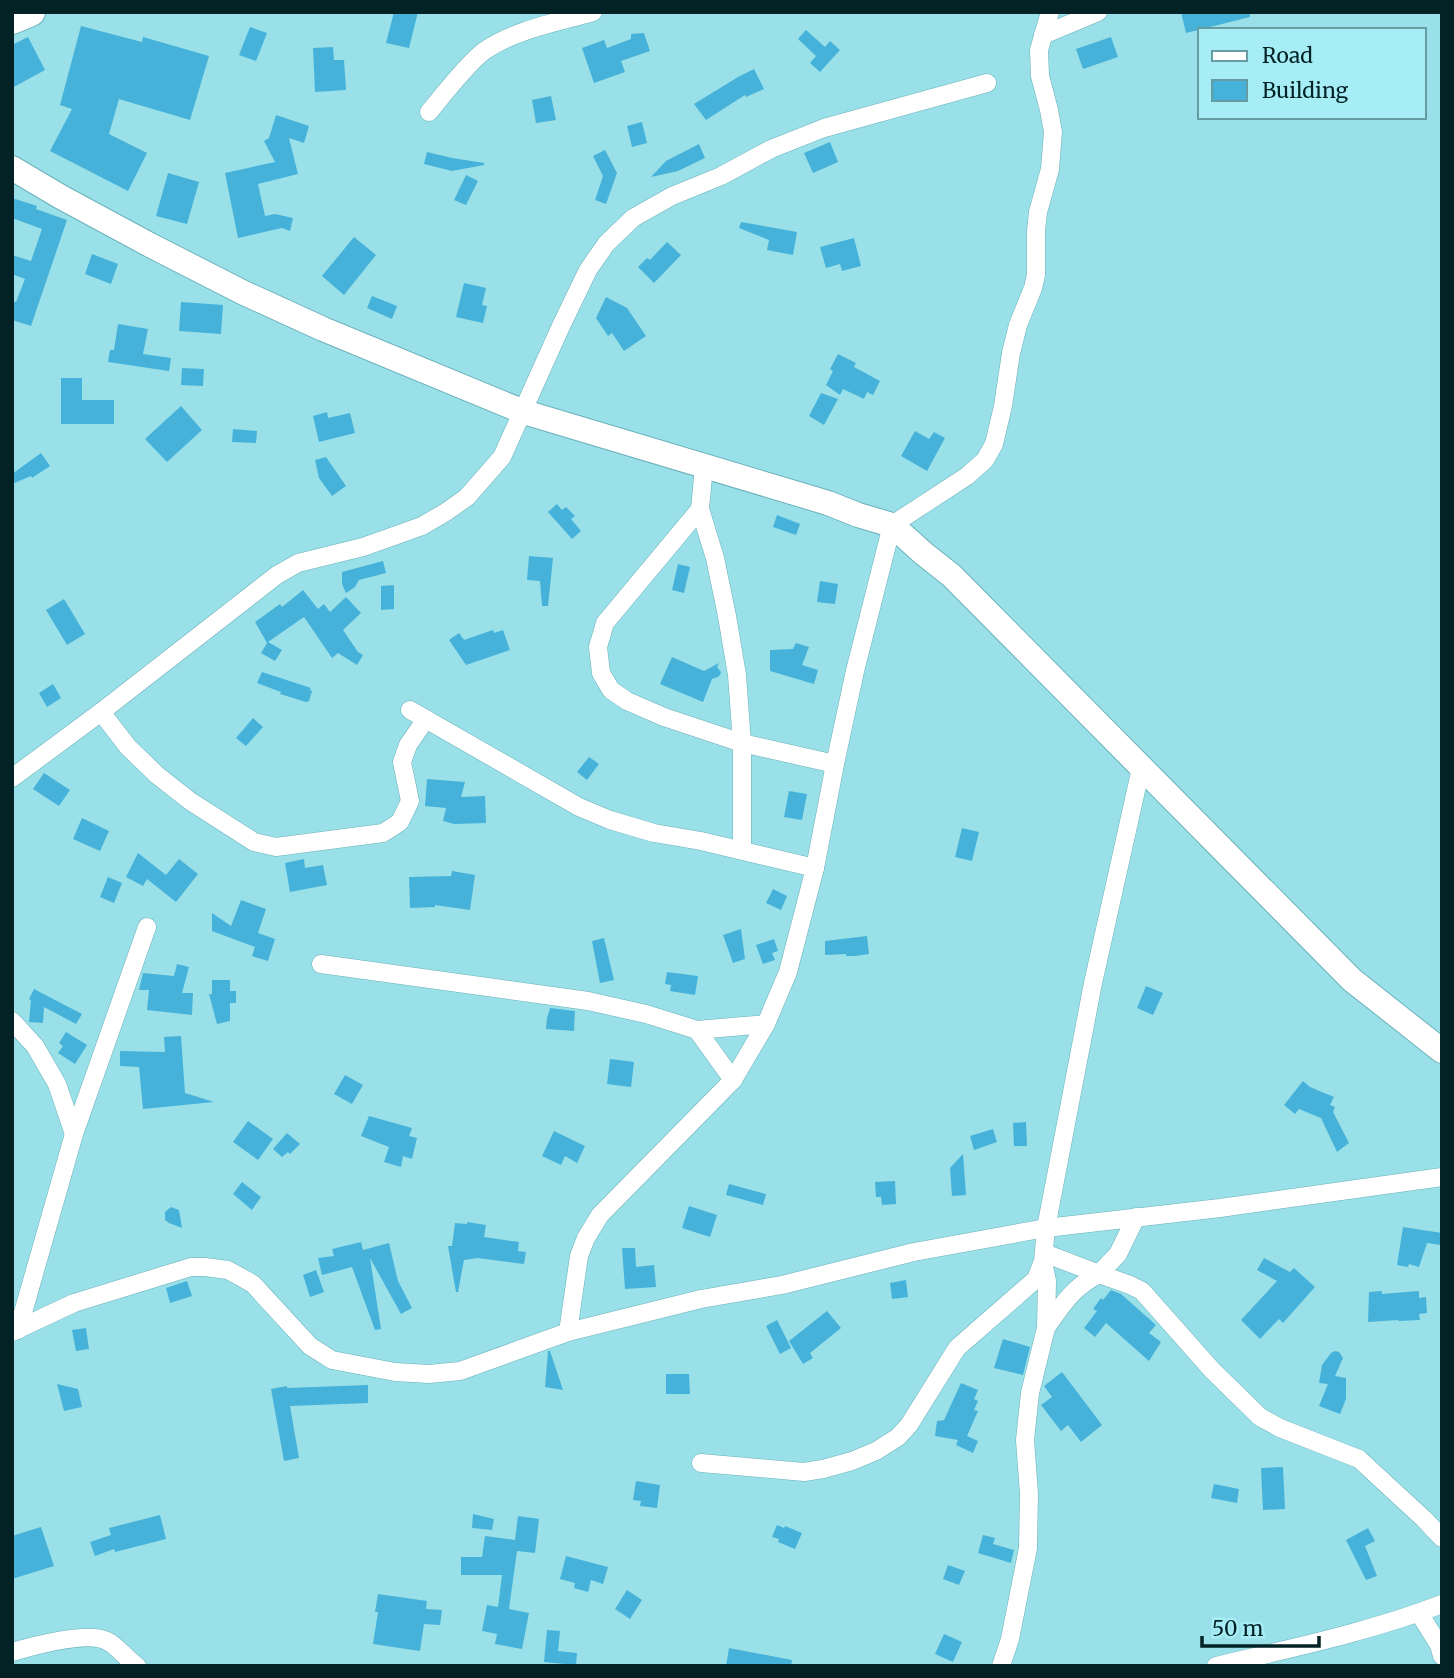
<svg xmlns="http://www.w3.org/2000/svg" width="1454" height="1678" viewBox="0 0 1454 1678" font-family="Merriweather,serif">
<style>
.building{fill:#47b2d9}
.lines{fill:none;stroke-linecap:round;stroke-linejoin:round}
.street-casing{stroke:#6bb1ba;stroke-width:19}
.secondary-casing{stroke:#6bb1ba;stroke-width:26}
.primary-casing{stroke:#6bb1ba;stroke-width:30}
.street{stroke:#fff;stroke-width:18}
.secondary{stroke:#fff;stroke-width:24}
.primary{stroke:#fff;stroke-width:28}
</style>
<rect width="100%" height="100%" fill="#99e0e9"/>
<g class="building">
<path d="M394,12h24l-9,36 -23,-5z"/>
<path d="M1181,12h69v5l-64,16z"/>
<path d="M81,26l61,16 1,-5 66,19 -19,64 -71,-21 -10,35 38,19 -19,38 -78,-40 22,-42 -12,-4z"/>
<path d="M250,27l17,6 -11,28 -17,-6z"/>
<path d="M806,30l19,17 5,-6 10,9 -20,22 -10,-9 6,-7 -18,-17z"/>
<path d="M644,33l6,18 -29,10 4,11 -31,11 -12,-35 22,-8 3,8 24,-9v-5z"/>
<path d="M28,37l17,33 -33,18v-43z"/>
<path d="M1111,37l7,20 -35,12 -7,-20z"/>
<path d="M333,47l1,13h10l2,30 -31,2 -2,-44z"/>
<path d="M754,69l10,20 -18,8 -1,-2 -39,25 -12,-16 44,-27z"/>
<path d="M551,96l5,24 -20,3 -4,-23z"/>
<path d="M276,115l33,11 -5,17 -15,-5 9,36 -40,10 7,32 10,-2 18,4 -3,13 -8,-3 -44,10 -13,-65 50,-11 -11,-21 5,-3z"/>
<path d="M642,122l5,21 -15,4 -5,-21z"/>
<path d="M830,142l8,20 -25,11 -9,-20z"/>
<path d="M699,144l6,14 -27,13 -27,6 15,-16z"/>
<path d="M605,150l12,23 -11,31 -11,-4 8,-24 -10,-20z"/>
<path d="M427,152l25,6 32,5v2l-32,6 -28,-7z"/>
<path d="M168,173l31,9 -12,42 -31,-8z"/>
<path d="M466,175l12,6 -12,24 -12,-5z"/>
<path d="M12,198l25,8 -1,3 31,11 -36,106 -19,-6v-19l4,1 9,-23 -13,-5v-19l19,6 11,-32 -30,-11z"/>
<path d="M741,222l56,10 -4,23 -26,-5 2,-10 -30,-12z"/>
<path d="M354,237l22,18 -32,40 -22,-19z"/>
<path d="M854,238l7,28 -19,5 -2,-7 -14,4 -6,-21z"/>
<path d="M667,242l14,13 -27,28 -16,-16 9,-9 3,2z"/>
<path d="M92,254l26,10 -7,20 -26,-10z"/>
<path d="M464,283l22,5 -4,17 5,1 -4,17 -27,-6z"/>
<path d="M372,296l25,10 -5,13 -25,-11z"/>
<path d="M606,297l21,11 19,28 -22,15 -12,-18 -4,3 -12,-18z"/>
<path d="M181,302l42,3 -2,29 -42,-3z"/>
<path d="M118,324l30,5 -5,25 28,4 -2,13 -61,-9 2,-12h4z"/>
<path d="M838,354l18,9 -2,4 26,14 -7,14 -6,-3 -3,7 -21,-10 -3,6 -14,-10 7,-14 -3,-2z"/>
<path d="M182,368l22,1 -1,17 -22,-1z"/>
<path d="M61,378h21v22h32v24h-53z"/>
<path d="M821,393l17,6 -14,26 -15,-9z"/>
<path d="M181,406l21,24 -35,32 -22,-23z"/>
<path d="M327,412l1,6 22,-5 5,20 -36,9 -6,-26z"/>
<path d="M233,429l24,2 -1,12 -24,-1z"/>
<path d="M915,431l14,8 5,-7 11,6 -18,33 -26,-15z"/>
<path d="M41,453l9,13 -18,12 -1,-2 -19,8v-10z"/>
<path d="M326,457l20,29 -14,10 -13,-18 -4,-18z"/>
<path d="M557,504l5,6 4,-3 9,9 -4,3 10,12 -9,8 -24,-27z"/>
<path d="M777,515l23,9 -4,11 -23,-8z"/>
<path d="M529,556l24,2 -5,48h-6l-2,-25 -13,-1z"/>
<path d="M383,561l3,12 -27,7 -4,7 -9,6 -4,-9v-12z"/>
<path d="M678,564l12,3 -6,26 -12,-3z"/>
<path d="M820,581l18,3 -3,20 -18,-2z"/>
<path d="M394,585v24l-13,1v-24z"/>
<path d="M303,590l15,19 6,-5 6,8 16,-15 15,16 -18,17 15,22 5,3 -6,10 -19,-12 -6,5 -28,-41 -36,25 14,8 -7,11 -14,-8 6,-10 -12,-21 25,-18 2,3z"/>
<path d="M64,599l21,35 -18,11 -21,-35z"/>
<path d="M493,630l1,3 9,-3 7,20 -44,15 -17,-25 10,-7 5,7z"/>
<path d="M796,643l13,4 -7,18 16,5 -4,14 -44,-13v-21l23,-1z"/>
<path d="M672,657l32,14 15,-8 -2,4 4,5 -1,3 -2,2 -6,2 -9,23 -43,-18z"/>
<path d="M262,672l49,16 -1,2 2,1 -3,10 -3,1 -26,-8 1,-2 -24,-9z"/>
<path d="M53,684l8,14 -14,9 -8,-14z"/>
<path d="M253,718l10,9 -17,19 -10,-8z"/>
<path d="M589,757l10,7 -12,16 -10,-8z"/>
<path d="M44,773l26,17 -11,16 -26,-17z"/>
<path d="M427,779l38,3 -4,15 24,-1 1,27 -32,1 -11,-3 3,-13 -21,-2z"/>
<path d="M789,791l18,3 -5,26 -18,-3z"/>
<path d="M82,818l27,13 -9,20 -27,-12z"/>
<path d="M962,828l17,4 -7,29 -17,-4z"/>
<path d="M138,853l28,22 13,-16 19,15 -22,28 -29,-23 -4,7 -17,-9z"/>
<path d="M304,859l1,9 18,-3 4,20 -37,7 -5,-29z"/>
<path d="M452,871l23,4 -5,35 -35,-5v2l-25,1 -1,-31 42,-1z"/>
<path d="M108,877l14,6 -8,20 -14,-6z"/>
<path d="M773,889l14,7 -6,14 -15,-7z"/>
<path d="M241,900l25,9 -8,24 17,6 -7,22 -16,-5 3,-9 -43,-16v-18l19,13z"/>
<path d="M741,929l4,30 -12,4 -10,-28z"/>
<path d="M867,936l2,18 -14,2h-9v-2l-21,1v-14z"/>
<path d="M604,938l10,42 -14,3 -8,-42z"/>
<path d="M774,939l4,12 -6,2 3,7 -12,4 -7,-19z"/>
<path d="M177,964l12,3 -7,26h11l-1,22 -45,-5 2,-20h-10l4,-17 31,3z"/>
<path d="M667,972l31,4 -3,19 -25,-4 1,-6 -6,-1z"/>
<path d="M212,980h18v11h6v12h-6v18l-13,3 -8,-30h3z"/>
<path d="M1146,986l17,7 -10,22 -16,-7z"/>
<path d="M34,989l48,25 -6,10 -32,-17 -1,16 -14,-1 2,-22 -2,-1z"/>
<path d="M550,1008l25,3 -1,20 -28,-2 1,-11z"/>
<path d="M66,1032l21,13 -12,19 -17,-11 5,-7 -4,-3z"/>
<path d="M181,1036l4,57 29,9 -71,7 -4,-42 -19,-1v-15l45,1 -1,-15z"/>
<path d="M610,1059l24,3 -3,25 -24,-3z"/>
<path d="M345,1075l18,10 -11,19 -18,-10z"/>
<path d="M1303,1081l7,6 24,10 -4,8 5,2 -2,5 16,31 -12,9 -16,-34 -22,-9 -4,5 -11,-9z"/>
<path d="M369,1116l43,12 -3,8 8,2 -5,21 -9,-3 -2,11 -17,-5 5,-15 -28,-11z"/>
<path d="M248,1121l25,18 -15,21 -25,-18z"/>
<path d="M1026,1122l1,24h-13l-1,-23z"/>
<path d="M993,1129l4,13 -23,8 -4,-14z"/>
<path d="M554,1131l31,15 -8,17 -12,-7 -4,9 -19,-9z"/>
<path d="M287,1133l13,11 -10,10 -2,-2 -6,5 -9,-8z"/>
<path d="M963,1154l3,41 -14,1 -2,-28z"/>
<path d="M895,1181l1,23 -14,1 -1,-8h-5l-1,-15z"/>
<path d="M242,1182l19,15 -9,13 -19,-16z"/>
<path d="M729,1184l37,10 -3,11 -37,-10z"/>
<path d="M689,1206l28,9 -7,22 -28,-9z"/>
<path d="M171,1207l8,3 3,18 -13,-5 -4,-3v-8z"/>
<path d="M467,1222l19,3 -2,12 35,5 -1,9 8,1 -2,12 -46,-6 -14,2 -6,32h-2l-8,-46h4l3,-23 12,1z"/>
<path d="M1403,1227l39,6 -1,12 -14,-2 -8,24 -10,-3 -1,3 -11,-2z"/>
<path d="M361,1242l2,8 26,-7 9,38 14,27 -11,6 -31,-56 11,71 -6,1 -23,-63 -30,8 -4,-17 16,-2 -2,-7z"/>
<path d="M622,1248h13l1,19 18,-2 2,22 -31,2z"/>
<path d="M1264,1258l26,14 4,-4 21,19 -32,36 -4,-4 -19,20 -19,-19 36,-39 -20,-11z"/>
<path d="M316,1270l8,22 -14,5 -7,-22z"/>
<path d="M906,1280l2,17 -16,2 -2,-16z"/>
<path d="M187,1281l5,15 -22,7 -4,-15z"/>
<path d="M1111,1290l10,4 35,31 -7,8 12,9 -12,19 -43,-38 -11,14 -11,-9 13,-17 -4,-2 8,-11 2,2z"/>
<path d="M1382,1291v3l37,-3v7l7,-1 1,16 -8,1 1,6 -21,1 -1,-1 -30,2 1,-30z"/>
<path d="M827,1311l14,17 -31,25 3,5 -10,6 -14,-23z"/>
<path d="M777,1320l14,28 -11,6 -14,-28z"/>
<path d="M86,1328l3,21 -13,2 -4,-21z"/>
<path d="M1003,1339l27,8 -7,28 -29,-7z"/>
<path d="M548,1351h2l13,39 -18,-3z"/>
<path d="M1335,1351l4,1 4,6 -8,18 11,2v21l-6,15 -21,-8 9,-22 -9,-1 3,-18 9,-12z"/>
<path d="M1062,1372l40,53 -21,17 -13,-17 -7,6 -20,-26 11,-8 -8,-11z"/>
<path d="M666,1374h23l1,20h-24z"/>
<path d="M961,1383l17,7 -4,9 4,2 -4,9 4,1 -11,25 11,5 -5,12 -17,-8 2,-5 -23,-4 2,-15 7,-1z"/>
<path d="M57,1384l21,5 4,18 -18,4z"/>
<path d="M368,1385v18l-78,3 9,52 -15,3 -13,-72 16,-3v2z"/>
<path d="M1283,1467l2,42 -22,1 -2,-42z"/>
<path d="M636,1481l24,4 -3,23 -17,-2 1,-5 -8,-1z"/>
<path d="M1214,1484l25,5 -2,14 -26,-5z"/>
<path d="M473,1514l21,5 -2,11 -20,-2z"/>
<path d="M160,1515l6,24 -51,13 -1,-3 -19,7 -5,-14 21,-7 -2,-7z"/>
<path d="M518,1516l21,3 -4,34 -18,-2 -8,58 20,4 -7,36 -27,-5 2,-10 -15,-3 5,-26 11,2 4,-32h-41v-18h21l3,-21 30,4z"/>
<path d="M777,1525l7,3 1,-2 17,7 -7,16 -17,-7 1,-3 -7,-2z"/>
<path d="M41,1527l13,39 -42,13v-43z"/>
<path d="M1368,1528l7,13 -10,5 12,30 -11,4 -20,-40z"/>
<path d="M983,1535l12,3 -2,6 21,6 -3,13 -33,-10z"/>
<path d="M566,1556l42,11 -5,17 -12,-4 -3,12 -14,-4 1,-5 -15,-4z"/>
<path d="M948,1565l17,6 -6,14 -16,-6z"/>
<path d="M627,1590l15,10 -12,19 -15,-10z"/>
<path d="M378,1594l49,7 -1,8 16,1 -2,15 -16,-1 -4,27 -47,-7 5,-32h-3z"/>
<path d="M547,1630l13,1 -2,20 19,2 -1,12 -32,-3z"/>
<path d="M944,1634l18,8 -9,20 -18,-8z"/>
<path d="M729,1648l63,12 -1,6h-65z"/>
</g>
<g class="lines">
<g class="street-casing">
<g id="street">
<path d="M1043,35l55,-23"/>
<path d="M429,112c15,-18 37,-47 55,-61 30,-21 74,-29 109,-39"/>
<path d="M704,466l-4,43 15,49 12,58 10,59 5,68v107"/>
<path d="M700,509l-95,114 -7,24 3,26 10,17 16,11 37,16 78,26 93,21"/>
<path d="M410,710l169,97 31,13 44,13 47,8 114,27"/>
<path d="M101,712l27,35 29,28 33,26 64,41 22,5 107,-14 17,-11 10,-21 -8,-39 6,-17 18,-26"/>
<path d="M12,778l89,-66 176,-137 21,-12 65,-16 59,-21 24,-14 21,-15 35,-40 59,-131 27,-56 18,-26 27,-26 39,-22 49,-20 50,-27 53,-21 163,-45"/>
<path d="M321,964l267,37 58,13 51,16 69,-6"/>
<path d="M12,1021l23,25 22,38 17,50"/>
<path d="M697,1030l36,50"/>
<path d="M1136,1217l-18,37 -19,20 31,11 12,6 70,79 48,47 20,11 79,31 65,60 18,19"/>
<path d="M1044,1253l55,21"/>
<path d="M1046,1328c16,-23 27,-41 53,-54"/>
<path d="M18,1330l56,-196 73,-207"/>
<path d="M12,1332l62,-29 117,-36h14l23,3 25,14 57,62 22,14 63,12 34,2 31,-3 108,-39 133,-33 81,-14 132,-33 132,-24 174,-20 222,-31"/>
<path d="M568,1332l11,-76 7,-18 14,-23 133,-135 33,-56 22,-52 27,-104 20,-104 20,-93 37,-146 75,-49 18,-16 9,-16 9,-38 8,-53 7,-28 15,-37 3,-13v-44l2,-19 12,-43 3,-37 -4,-22 -9,-34 -1,-26 11,-38"/>
<path d="M701,1463l103,9 19,-3 29,-8 24,-10 22,-14 11,-12 48,-77 79,-69 7,-18 3,-33 47,-245 48,-215"/>
<path d="M1419,1613l20,32 3,11"/>
<path d="M12,1652c21,-6 76,-21 95,-11 11,5 19,18 30,25"/>
<path d="M1001,1666l9,-27 18,-91 1,-54 -4,-54 5,-47 16,-65 1,-47 -4,-19"/>
<path d="M1216,1666c76,-18 153,-34 226,-62"/>
</g>
</g>
<g class="secondary-casing">
<path id="secondary" d="M12,168l49,29 89,48 94,48 79,36 201,83 304,91 30,12 34,10 31,28 29,23 400,404 90,71"/>
</g>
<g class="primary-casing">
<path id="primary" d="M12,20l19,-8"/>
</g>
<use href="#street" class="street"/>
<use href="#secondary" class="secondary"/>
<use href="#primary" class="primary"/>
</g>
<rect width="1454" height="1678" fill="none" stroke="#032225" stroke-width="28"/>
<rect x="1198" y="28" width="228" height="91" fill="#a6edf6" stroke="#659ca2" stroke-width="2"/>
<rect x="1212" y="51" width="35" height="10" fill="#ffffff" stroke="#659ca2" stroke-width="2"/>
<text x="1262" y="63" font-size="21" fill="#032225">Road</text>
<rect x="1212" y="80" width="35" height="21" fill="#47b2d9" stroke="#659ca2" stroke-width="2"/>
<text x="1262" y="98" font-size="21" fill="#032225">Building</text>
<path d="M1202 1636v10h117v-10" fill="none" stroke="#032225" stroke-width="3.5"/>
<text x="1212" y="1636" font-size="21" fill="#032225" stroke="#a6edf6" stroke-width="5" paint-order="stroke">50 m</text>
</svg>
